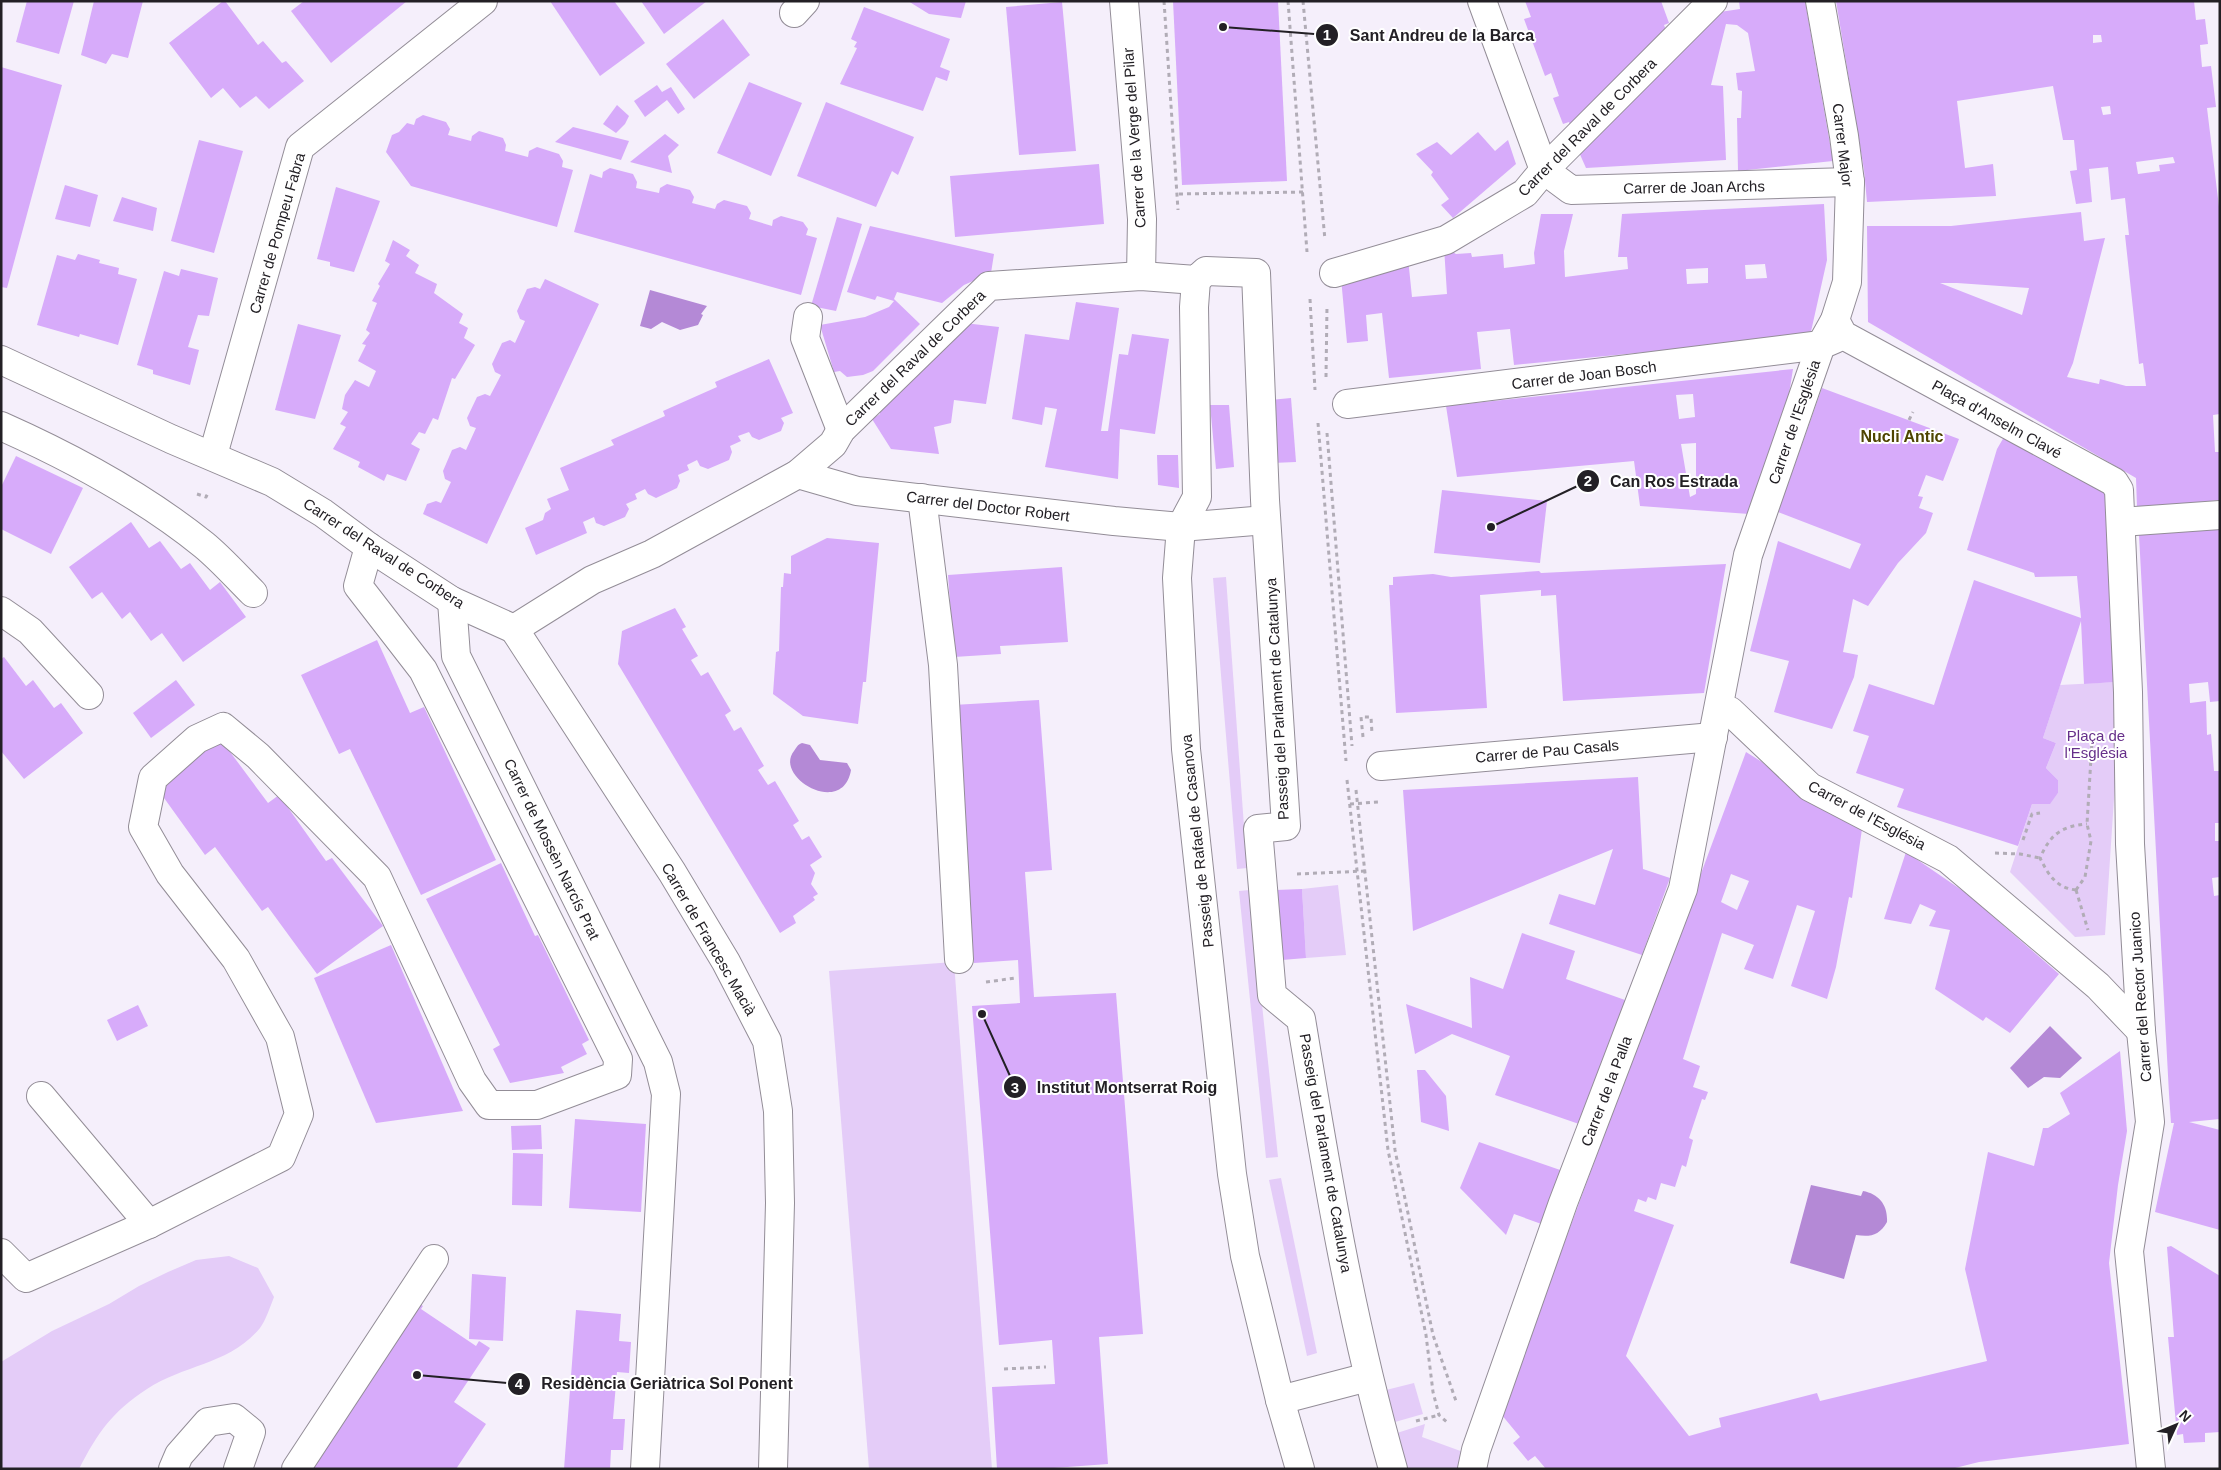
<svg xmlns="http://www.w3.org/2000/svg" width="2221" height="1470" viewBox="0 0 2221 1470" font-family="Arial,sans-serif">
<style>
.green{fill:#e4ccf8}
.water{fill:#b489d6}
.building{fill:#d7abfa;fill-rule:evenodd}
.lines{fill:none;stroke-linecap:round;stroke-linejoin:round}
.minor-casing{stroke:#938d97;stroke-width:30}
.path{stroke:#b1acb6;stroke-width:3;stroke-dasharray:4 4;stroke-linecap:butt}
.minor{stroke:#fff;stroke-width:28}
.labels{text-anchor:middle;dominant-baseline:central;stroke-width:4;stroke-linejoin:round;paint-order:stroke}
.street-label{font-size:15px;fill:#232025;stroke:#fff}
.park-label{font-size:15px;fill:#662f8a;stroke:#fff}
.neighbourhood-label{font-size:16px;font-weight:bold;fill:#4f4501;stroke:#fff}
.leader{fill:none;stroke:#232025;stroke-width:2}
.callout-dot{fill:#232025;stroke:#fff;stroke-width:2}
.mark-label{font-size:15px;text-anchor:middle;font-weight:bold;fill:#fff}
.callout-label{font-size:16px;text-anchor:middle;font-weight:bold;fill:#232025;stroke:#fff;stroke-width:4;stroke-linejoin:round;paint-order:stroke}
</style>
<rect width="100%" height="100%" fill="#f5effb"/>
<g class="green">
<path d="M1226,577l21,291 -10,1 -24,-291z"/>
<path d="M2116,682l1,71 -12,182 -30,2 -65,-65 22,-68 18,-1 8,-10v-13l-12,-12 10,-25 -13,-5 17,-53z"/>
<path d="M1338,885l8,70 -40,3 -4,-69z"/>
<path d="M1250,890l28,267 -12,1 -27,-267z"/>
<path d="M954,962l38,507h-123l-40,-498z"/>
<path d="M1281,1178l36,175 -10,3 -38,-176z"/>
<path d="M229,1256l29,12 16,29c-4,10 -8,23 -14,31 -31,37 -75,36 -113,61 -35,23 -49,43 -68,80h-78v-107l51,-31 57,-27 30,-18 29,-14 28,-12z"/>
<path d="M1414,1383l9,31 -28,8 -9,-32z"/>
<path d="M1425,1424l-3,13 44,16 -5,16h-54l-10,-36z"/>
</g>
<g class="water">
<path d="M650,290l57,16 -6,8 2,1 -5,10 -18,5 -18,-8 -11,7 -11,-3z"/>
<path d="M802,743l8,2 10,15 27,3 4,7c-8,48 -78,7 -57,-19 3,-4 3,-6 8,-8z"/>
<path d="M2050,1026l32,32 -22,20 -16,-1 -16,11 -18,-20z"/>
<path d="M1811,1185l50,11 2,-5c16,3 25,14 24,31 -8,14 -17,15 -31,13l-12,44 -54,-16z"/>
</g>
<g class="building">
<path d="M27,1h47l-15,53 -43,-12z"/>
<path d="M94,1h49l-15,57 -16,-4 -6,10 -25,-9z"/>
<path d="M223,1h2l33,44 5,-4 19,22 4,-2 18,20 -35,28 -13,-13 -16,12 -17,-20 -12,10 -42,-55z"/>
<path d="M304,1h103l-76,62 -40,-52z"/>
<path d="M550,1h64l31,42 -45,33z"/>
<path d="M641,1h66l-43,33z"/>
<path d="M908,1h58l-5,17 -32,-4z"/>
<path d="M1173,1h105l9,180 -105,4z"/>
<path d="M1525,1h136l8,22 -5,2 5,13 -98,91 -2,-7 -6,2 -10,-26 6,-2 -8,-23 -6,3 -21,-57 7,-2z"/>
<path d="M1739,1h66l28,160 -95,10 -1,-53h4l1,-27 -4,-1 -2,-17 19,-2 -7,-38 -11,-8 -11,-1 -15,61 12,1 3,74 -140,8 -8,-18 135,-137 27,-4z"/>
<path d="M1836,1h358l2,19 9,-1 3,25 -8,1 2,22 9,-1 5,41 -9,1 13,107v199l-7,1 2,37h5v48l-83,8 -1,-30 -268,-156 -1,-96h84l130,-14 3,29 21,-3 -32,125 -6,14 32,7 1,-5 26,7h20l-3,-23 -4,1 -14,-129h4l-4,-37 -14,2 -3,-33 -19,2 3,33 -16,2 -6,-33 7,-1 -3,-30h-11l-10,-54 -96,15 8,67 28,-4 3,32 -129,6 -3,-32zM2093,35h8l1,7 -9,1zM2110,106l1,8 -8,1 -2,-8zM2173,157l2,6 -16,2 1,6 -22,3 -2,-12zM1940,283h17l72,5 -7,27z"/>
<path d="M1062,2l14,149 -57,4 -13,-148z"/>
<path d="M864,7l86,32 -10,28 10,4 -3,10 -11,-4 -13,34 -83,-27 17,-36 -3,-1 3,-5 -6,-3z"/>
<path d="M723,19l27,36 -56,44 -28,-35z"/>
<path d="M1,67l61,18 -55,203 -6,-1z"/>
<path d="M749,82l53,21 -31,73 -54,-23z"/>
<path d="M657,85l5,7 9,-5 14,22 -7,5 -11,-14 -22,17 -11,-16z"/>
<path d="M826,102l88,35 -16,38 -6,-4 -16,36 -79,-31z"/>
<path d="M617,105l12,11 -4,8 -9,9 -13,-9z"/>
<path d="M423,115l23,7 4,7 -2,6 23,6 1,-5 7,-5 24,7 3,7 -1,6 23,6 1,-6 8,-4 22,7 4,7 -1,6 11,3 -16,57 -146,-41 -25,-34 6,-17 7,-3 8,-9 7,2 2,-6z"/>
<path d="M573,127l56,14 -8,19 -66,-18z"/>
<path d="M1478,132l17,19 13,-11 8,24 -63,54 -12,-13 8,-6 -18,-24 2,-3 -17,-18 21,-12 14,13z"/>
<path d="M665,134l14,11 -11,11 4,17 -42,-11z"/>
<path d="M199,140l44,11 -29,102 -43,-12z"/>
<path d="M1099,164l5,60 -149,13 -5,-61z"/>
<path d="M610,168l23,6 4,8 -1,6 23,5 1,-5 7,-4 23,6 4,7 -2,6 23,6 2,-5 7,-4 23,6 4,7 -2,6 23,7 1,-6 8,-4 22,6 5,7 -2,6 11,3 -16,57 -227,-63 16,-58 12,4 1,-6z"/>
<path d="M65,185l33,10 -8,32 -35,-8z"/>
<path d="M336,187l44,14 -26,71 -24,-6v-4l-13,-3z"/>
<path d="M122,197l35,11 -4,23 -40,-10z"/>
<path d="M1824,204l3,56 -17,76 -296,29 -4,-36 -33,3 4,37 -92,9 -7,-65 -16,2 2,26 -21,2 -6,-65 67,-20 4,39 35,-3 -3,-47 12,7 15,-1 1,4 31,-3 1,14 31,-4 -1,-11 7,-39h32l-9,37 1,26 63,-8 -1,-12h-9l4,-43zM1765,264l2,14 -21,1 -1,-14zM1708,268v15l-21,1 -1,-15z"/>
<path d="M837,217l25,7 -26,87 -25,-5z"/>
<path d="M870,226l124,28 -3,19 -27,12 -22,18 -45,-11 -3,7 26,25 -47,47 -10,4 -16,2 -7,-6 -6,1 -14,-47 45,-8 24,-10 5,-6 -17,-5 -2,4 -28,-8z"/>
<path d="M393,240l17,10 -4,6 13,9 -4,8 22,11 -3,9 29,21 -4,9 9,5 -4,10 11,7 -20,34 -3,-1 -14,42 -5,-2 -8,16 -6,-2 -8,12 9,5 -14,32 -19,-7 -3,7 -26,-14 2,-5 -27,-13 13,-22 -6,-3 8,-12 -6,-3 3,-14 10,-15 14,7 7,-16 -18,-10 8,-16 -4,-1 8,-11 -4,-3 11,-27 -5,-2 8,-15 -2,-2 12,-20 -5,-3z"/>
<path d="M78,254l22,6 -1,3 20,5 -1,6 19,5 -19,66 -38,-11 -1,3 -42,-12 20,-70 18,5z"/>
<path d="M181,269l37,9 -9,38 -11,-1 -10,32 11,3 -9,35 -37,-11v-4l-16,-5 27,-94 15,5z"/>
<path d="M545,279l54,25 -112,240 -64,-30 4,-10 9,-3 5,2 10,-21 -6,-3 -2,-8 9,-21 8,-3 6,3 10,-22 -6,-2 -3,-8 10,-21 8,-3 5,2 11,-21 -6,-3 -3,-8 10,-21 8,-3 5,3 10,-22 -5,-2 -3,-8 10,-22 8,-2 5,2z"/>
<path d="M1076,302l43,6 -18,123h7l11,-77 9,1 4,-21 37,5 -14,95 -35,-5 -2,50 -73,-12 12,-58 -12,-2 -3,18 -30,-6 13,-85 44,6z"/>
<path d="M964,323l35,4 -13,77 -32,-4 -3,23 -17,4 5,27 -48,-5 -19,-30 8,-5v-3z"/>
<path d="M298,324l43,11 -26,84 -40,-9z"/>
<path d="M769,359l24,54 -12,5 3,5 -3,8 -22,9 -7,-3 -3,-5 -11,4 3,5 -11,5 2,6 -3,8 -21,9 -8,-3 -3,-6 -10,5 2,5 -11,5 2,6 -3,7 -21,10 -8,-4 -3,-5 -10,5 2,5 -11,5 3,5 -4,8 -21,9 -8,-3 -2,-6 -11,5 4,11 -51,22 -11,-27 18,-8 2,-7 6,-4 -4,-10 22,-9 -9,-22 54,-23 -3,-5 54,-24 -2,-5 54,-24 -2,-5z"/>
<path d="M1793,369l-7,44 -37,101 -109,-8 -6,-45 -177,16 -11,-71zM1693,394l2,23 -16,2 -3,-24zM1696,443v51l-6,3 -9,-53z"/>
<path d="M1822,388l137,51 -16,42 -17,-6 -8,21 5,1 -4,11 14,5 -7,20 -28,30 -30,43 -15,-7 -10,53 15,3 -4,22 -22,52 -58,-17 15,-51 -39,-10 28,-110 72,28 11,-25 -83,-32z"/>
<path d="M1291,398l5,64 -24,1 -2,-63z"/>
<path d="M1210,405h19l5,62 -18,2z"/>
<path d="M2004,437l105,56 7,189 -32,2 -3,-63 -38,117 13,5 -10,25 12,12v13l-8,11h-18l-14,42 -121,-39 7,-18 -48,-16 13,-37 -16,-5 16,-47 65,21 40,-125 107,38 -4,-42 -42,1 -1,-4 -67,-23 30,-101z"/>
<path d="M1157,455h21l1,33 -21,-3z"/>
<path d="M16,456l67,32 -32,66 -50,-25v-42z"/>
<path d="M1442,490l105,11 -7,62 -106,-10z"/>
<path d="M131,522l18,26 11,-7 21,28 9,-6 20,27 10,-8 26,35 -63,45 -21,-29 -11,8 -21,-29 -8,7 -20,-27 -10,7 -23,-32z"/>
<path d="M2220,529v172l-10,1 -2,-20 -19,2 1,19 16,-2 1,34 4,-1 3,37h6v52h-5v18h5v36l-8,1 2,18 6,-1v224l-31,3 31,8v100l-65,-18 19,-89h-3l-2,-29 -30,-559z"/>
<path d="M827,538l52,5 -13,139h-3l-5,42 -55,-8 -30,-22 3,-42 3,-1 2,-64h2l1,-14 7,1v-18z"/>
<path d="M1726,564l-22,129 -141,8 -7,-106 -15,1v-6l-61,5 7,113 -91,5 -7,-128h4v-8l40,-3 18,3 88,-6 2,2z"/>
<path d="M1062,567l6,75 -68,4 1,8 -47,3 -6,-82z"/>
<path d="M675,608l11,19 -4,2 16,27 -7,4 10,16 7,-4 23,39 -6,4 9,16 7,-4 23,39 -6,4 10,15 7,-4 24,40 -6,4 9,15 7,-4 13,21 -12,8 5,8 -4,11 7,10 -5,3 2,3 -22,16 3,7 -16,10 -162,-269 4,-33z"/>
<path d="M377,640l33,73 14,-6 72,153 -75,35 -71,-146 -11,5 -38,-79z"/>
<path d="M4,657l22,29 7,-6 21,28 7,-5 22,30 -59,46 -23,-28v-92z"/>
<path d="M176,680l19,25 -44,33 -18,-25z"/>
<path d="M1039,700l13,170 -27,2 9,125 82,-4 27,341 -44,3 9,127 -68,5h-43l-5,-82 63,-3 -3,-44 -53,5 -27,-339 48,-3 -2,-43 -44,3 -21,-258z"/>
<path d="M219,737l49,66 11,-8 47,66 6,-3 51,68 -66,48 -49,-67 -6,4 -47,-64 -10,8 -51,-71z"/>
<path d="M1746,752l16,10 38,33 62,34 -10,69 -3,-1 -13,70 -9,32 -36,-13 24,-75 -18,-6 -24,74 -29,-10 10,-24 -32,-12 -39,126 17,7 -7,21 15,5 -3,8 -3,-1 -13,39 4,2 -7,27 -4,-2 -7,22 -14,-4 -5,17 -8,-3 -2,5 -8,-3 -4,12 40,14 -48,131 63,80 32,-9 -2,-9 98,-25 3,8 167,-40 -22,-92 23,-117 46,14 9,-38h5l22,-14 -10,-21 60,-42 7,80 -9,54 -9,78 20,181 -150,18 -28,7h-405l-11,-13 -7,5 -15,-18 7,-6 -19,-23zM1731,874l18,7 -12,29 -16,-8z"/>
<path d="M1638,777l5,92 27,9 -28,77 -93,-31 10,-30 36,11 18,-56 -200,82 -10,-141z"/>
<path d="M1906,852l60,41 93,81 -49,59 -24,-16 -3,4 -48,-32 15,-59 -21,-4 7,-15 -16,-7 -9,20 -27,-5z"/>
<path d="M501,863l34,73 3,-1 51,105 -7,4 5,10 -26,13 3,6 -54,10 -17,-34 7,-4 -74,-146z"/>
<path d="M1302,889l4,69 -24,2 -6,-70z"/>
<path d="M1522,933l53,18 -9,28 59,21 -27,74 3,1 -22,49 -84,-29 15,-39 -58,-22 -37,20 -9,-50 66,24 -2,-51 33,12z"/>
<path d="M391,945l72,166 -87,12 -62,-145z"/>
<path d="M138,1005l10,21 -31,15 -10,-21z"/>
<path d="M1417,1070h8l21,26 3,35 -28,-9z"/>
<path d="M575,1119l71,5 -5,88 -72,-4z"/>
<path d="M541,1125l1,24 -30,1 -1,-24z"/>
<path d="M1479,1142l87,30 -19,54 -33,-12 -8,21 -46,-47z"/>
<path d="M513,1153l30,1 -1,52 -30,-1z"/>
<path d="M2171,1246l49,30v156l-15,1v9l-21,1 -1,-9 -6,1 -9,-98h6l-7,-90z"/>
<path d="M472,1274l34,3 -3,64 -34,-2z"/>
<path d="M412,1299l11,7 -2,3 55,37 3,-5 11,7 -36,54 32,22 -30,45h-154z"/>
<path d="M576,1310l45,4 -2,27 12,1 -2,31 -12,-1 -4,47h12l-2,31h-12l-1,19h-46z"/>
</g>
<g class="lines">
<g class="minor-casing">
<g id="minor">
<path d="M1124,1l18,218 -1,57"/>
<path d="M1482,1l62,169"/>
<path d="M794,13l11,-12"/>
<path d="M1544,170l27,20 279,-8"/>
<path d="M1334,273l112,-33 79,-47 19,-23 169,-169"/>
<path d="M1196,280l-2,27 3,190 -16,30 -4,51 9,171 46,425 13,82 35,144 20,69"/>
<path d="M808,317l-3,21 36,92"/>
<path d="M1835,320l8,15 271,147 5,8 9,202 2,152 11,187 9,91 -21,129 22,218"/>
<path d="M1,360l170,79 101,43 51,31 46,34 83,54 62,28"/>
<path d="M1347,404l474,-59 14,-6"/>
<path d="M1,426c72,32 141,69 203,119 17,14 33,32 49,48"/>
<path d="M213,455l87,-308 183,-146"/>
<path d="M798,474l59,17 257,30 67,6 85,-7"/>
<path d="M922,498l21,167 16,294"/>
<path d="M2121,522l99,-7"/>
<path d="M452,601l4,55 202,406 8,32 -21,375"/>
<path d="M1,611l29,20 59,64"/>
<path d="M514,629l78,-49 60,-26 146,-80 35,-30 8,-14 148,-144 152,-10 55,4 10,-9 50,2 9,227 21,326 -28,3 14,166 29,24c25,151 50,303 92,450"/>
<path d="M514,629l158,243 54,90 41,79 11,70 2,92 -7,266"/>
<path d="M1720,708l10,3 80,76 138,72 150,127 43,45"/>
<path d="M1381,766l332,-29"/>
<path d="M41,1096l108,128"/>
<path d="M1,1253l25,25 123,-54 132,-67 18,-43 -19,-77 -44,-78 -66,-85 -27,-47 10,-49 44,-39 26,-12 35,29 119,121 95,204 17,24h48l80,-30 1,-16 -195,-389 -65,-84 11,-39"/>
<path d="M1280,1400l88,-23"/>
<path d="M173,1469l6,-14 29,-33 26,-4 17,14 -13,37"/>
<path d="M296,1469l138,-210"/>
<path d="M1472,1469l4,-19 87,-247 120,-314 65,-334 73,-210 14,-25 12,-38 3,-100 -6,-46 -24,-135"/>
</g>
</g>
<g class="path">
<path d="M1164,1l14,209"/>
<path d="M1288,1l19,251"/>
<path d="M1303,1l22,239"/>
<path d="M1179,194l124,-2"/>
<path d="M1310,299l5,91"/>
<path d="M1326,377l1,-71"/>
<path d="M1909,420l4,-8"/>
<path d="M1318,423l28,338"/>
<path d="M1327,433l25,313"/>
<path d="M197,494l9,3 2,-4"/>
<path d="M1363,737l-2,-20h10l1,17"/>
<path d="M1347,780l41,370 38,185 7,57 6,23 10,9"/>
<path d="M1356,790l39,360 38,185 23,66"/>
<path d="M1350,804l28,-2"/>
<path d="M2023,840l9,-26 8,-1"/>
<path d="M1995,853l25,1 20,4"/>
<path d="M1297,874l68,-3"/>
<path d="M2076,890l9,-13 6,-36 -4,-17 5,-83"/>
<path d="M2076,890c-20,-2 -28,-16 -36,-32 10,-23 21,-32 47,-34"/>
<path d="M2076,890l12,40"/>
<path d="M986,982l30,-4"/>
<path d="M1004,1369l42,-2"/>
<path d="M1416,1421l23,-6"/>
</g>
<use href="#minor" class="minor"/>
</g>
<g class="labels">
<g class="street-label">
<text transform="translate(1587 127) rotate(-45)">Carrer del Raval de Corbera</text>
<text transform="translate(1134 138) rotate(-94)">Carrer de la Verge del Pilar</text>
<text transform="translate(1843 145) rotate(83)">Carrer Major</text>
<text transform="translate(1694 187) rotate(-1)">Carrer de Joan Archs</text>
<text transform="translate(277 233) rotate(-74)">Carrer de Pompeu Fabra</text>
<text transform="translate(915 358) rotate(-44)">Carrer del Raval de Corbera</text>
<text transform="translate(1584 375) rotate(-7)">Carrer de Joan Bosch</text>
<text transform="translate(1997 419) rotate(29)">Plaça d'Anselm Clavé</text>
<text transform="translate(1794 422) rotate(-71)">Carrer de l'Església</text>
<text transform="translate(988 506) rotate(7)">Carrer del Doctor Robert</text>
<text transform="translate(384 553) rotate(33)">Carrer del Raval de Corbera</text>
<text transform="translate(1277 699) rotate(-93)">Passeig del Parlament de Catalunya</text>
<text transform="translate(1547 751) rotate(-5)">Carrer de Pau Casals</text>
<text transform="translate(1867 815) rotate(28)">Carrer de l'Església</text>
<text transform="translate(1197 841) rotate(-96)">Passeig de Rafael de Casanova</text>
<text transform="translate(552 849) rotate(64)">Carrer de Mossèn Narcís Prat</text>
<text transform="translate(709 939) rotate(60)">Carrer de Francesc Macià</text>
<text transform="translate(2140 997) rotate(-94)">Carrer del Rector Juanico</text>
<text transform="translate(1606 1091) rotate(-69)">Carrer de la Palla</text>
<text transform="translate(1326 1153) rotate(80)">Passeig del Parlament de Catalunya</text>
</g>
<g class="park-label">
<text x="2096" y="735">Plaça de<tspan x="2096" dy="17">l'Església</tspan></text>
</g>
<g class="neighbourhood-label">
<text x="1902" y="436">Nucli Antic</text>
</g>
</g>
<path class="leader" d="M1223 27L1327 35M1491 527L1588 481M982 1014L1015 1087M417 1375L519 1384"/>
<g class="callout-dot">
<circle cx="1223" cy="27" r="5"/>
<circle cx="1491" cy="527" r="5"/>
<circle cx="982" cy="1014" r="5"/>
<circle cx="417" cy="1375" r="5"/>
<circle cx="1327" cy="35" r="12"/>
<circle cx="1588" cy="481" r="12"/>
<circle cx="1015" cy="1087" r="12"/>
<circle cx="519" cy="1384" r="12"/>
</g>
<g class="mark-label">
<text x="1327" y="40">1</text>
<text x="1588" y="486">2</text>
<text x="1015" y="1093">3</text>
<text x="519" y="1389">4</text>
</g>
<g class="callout-label">
<text x="1442" y="41">Sant Andreu de la Barca</text>
<text x="1674" y="487">Can Ros Estrada</text>
<text x="1127" y="1093">Institut Montserrat Roig</text>
<text x="667" y="1389">Residència Geriàtrica Sol Ponent</text>
</g>
<rect width="2221" height="1470" fill="none" stroke="#232025" stroke-width="5"/>
<g transform="translate(2176 1425) rotate(46)" stroke="#ffffff" stroke-width="4" paint-order="stroke">
<path d="M0-4L9 19L0 12L-9 19Z" fill="#232025"/>
<text y="-8" font-size="14" font-weight="bold" text-anchor="middle" fill="#232025">N</text>
</g>
</svg>
